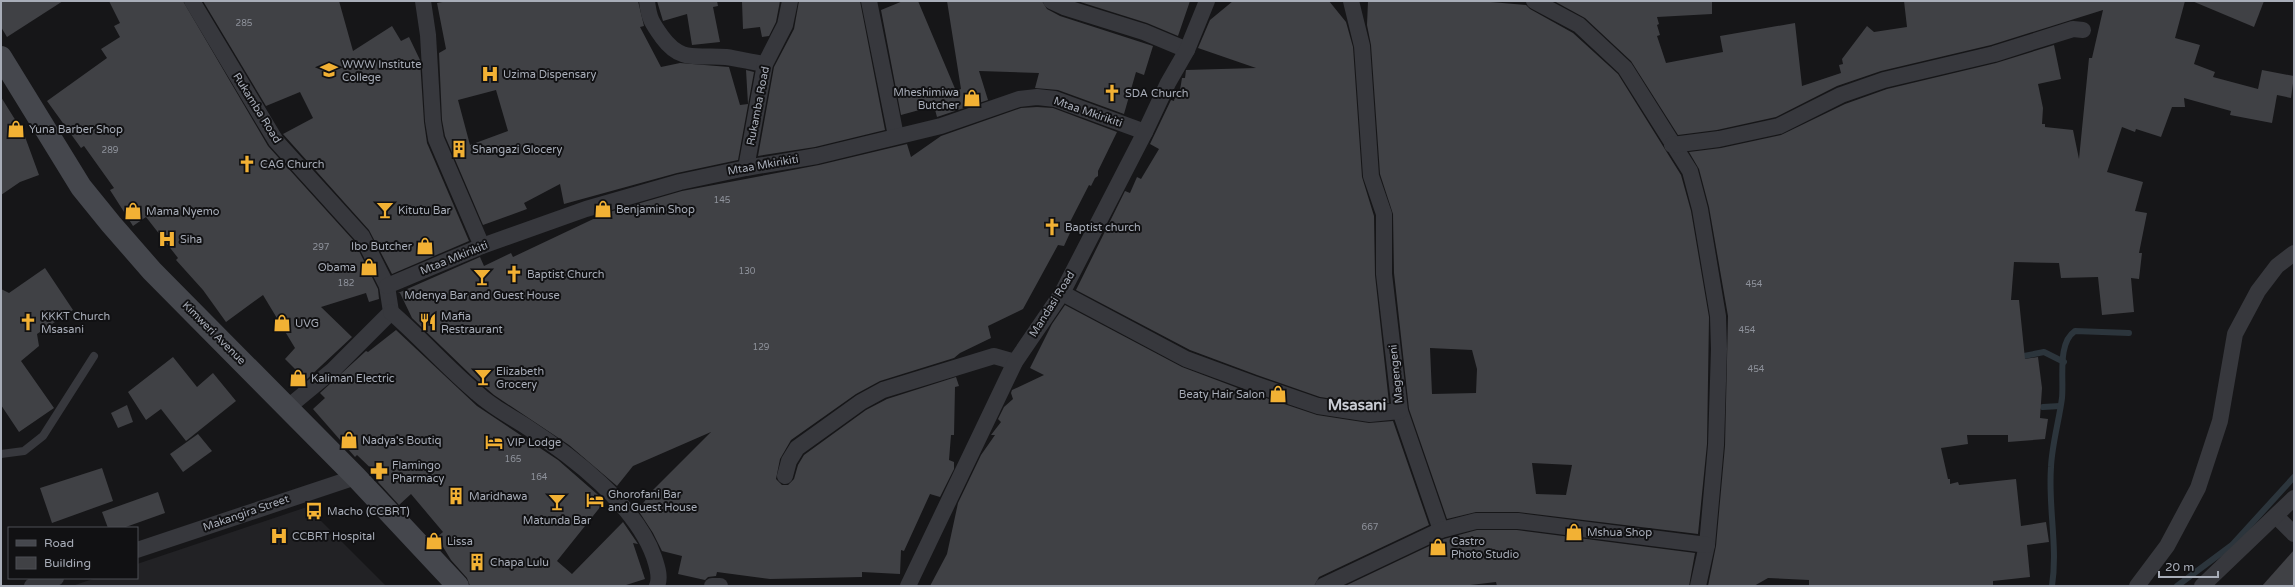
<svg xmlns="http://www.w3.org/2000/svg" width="2295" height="587" viewBox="0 0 2295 587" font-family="'Varela Round',sans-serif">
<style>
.built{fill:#222225}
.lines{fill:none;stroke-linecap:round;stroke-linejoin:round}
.stream{stroke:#2c353c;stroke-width:6}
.building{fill:#404145;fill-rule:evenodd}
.lane{stroke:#37383d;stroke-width:8}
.street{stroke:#37383d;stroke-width:16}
.secondary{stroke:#45474d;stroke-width:22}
.labels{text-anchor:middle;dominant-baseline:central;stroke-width:4;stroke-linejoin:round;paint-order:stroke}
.number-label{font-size:9px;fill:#8e929b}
.poi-label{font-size:11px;fill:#a8adb8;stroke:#111113;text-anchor:start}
.street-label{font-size:11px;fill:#a8adb8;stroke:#111113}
.district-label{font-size:15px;font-weight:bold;fill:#c9ccd4;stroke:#111113}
</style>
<rect width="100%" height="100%" fill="#161618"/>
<path class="built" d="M307,507l79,79h-314l24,-8h41v-14z"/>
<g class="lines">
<g class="stream">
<path d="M2019,357l25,-5 20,10"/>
<path d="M2043,407l17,-1"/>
<path d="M2052,586c6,-40 -4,-79 -1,-119 1,-23 8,-46 11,-69 2,-19 -5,-55 13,-67l54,2"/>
<path d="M2177,586l55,-41 62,-68"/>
</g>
</g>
<g class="building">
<path d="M1,1h62l-56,36 -6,-10z"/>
<path d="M109,1h74l85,145 86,95 24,48 1,10 -10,3 -3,-9 -45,14 31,30 -46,43 -21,-21 10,-11 -32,-53 -37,27 -23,-32 -27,-30 2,-2 -32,-41 -13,9 -23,-36 4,-2 -30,-42 -3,2 -34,-47 60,-43 -6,-9 19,-12 -6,-11 6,-3z"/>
<path d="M203,1h136l14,50 39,-25 9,15 8,-4 11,23 4,62 3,21 42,98 -77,33 -23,-44 -86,-96 30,-16 -13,-26 -34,14z"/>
<path d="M448,1h190l6,25 -4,1 21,40 19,-4 49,4 11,38 8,-1 -2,-34 8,2 -16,88 -61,13 -113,31 -4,-20 -36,19 3,6 -44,16 -38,-89 -3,-16 -3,-67 7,-4 -9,-46zM496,90l12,41 -38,14 -12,-45z"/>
<path d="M657,1h60l1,5 -5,1 7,35 -28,3 -5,-31 -24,7z"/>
<path d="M772,1h8l-4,21 -7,14 -7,1 -2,-10 -17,2 -1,-27z"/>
<path d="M799,1h61l25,129 -70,17 -57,9 16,-89 20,-38z"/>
<path d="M903,1h15l38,90 5,-2 -14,-88h95l5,8 13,7 93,30 -9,29 -8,-3 -12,42 -66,-24 -23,-2 4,-15 -60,-2 9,29 -51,17 -3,-11 -33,9 -20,-105z"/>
<path d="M1077,1h113l-12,35 -31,-13z"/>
<path d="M1233,1h96l17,21 7,25 9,130 12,39 1,59 14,128 -19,1 -50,-7 -63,-22 -67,-25 -114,-60 49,-99 5,2 7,-16 4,2 18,-30 -9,-5 21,-44 3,1 2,-11h4l2,-12h3l1,-8 70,-2 -58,-20 12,-28z"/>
<path d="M1368,1h111l47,4 4,4 43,24 45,41 63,101 10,36 18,106 -2,127 -9,90 -180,-22h-42l-29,7 -38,-110 -15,-136 -1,-59 -13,-40 -9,-129 -4,-20zM1430,348l42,2 5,19 -1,24 -44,1zM1532,463l40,2 -6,30 -30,-1z"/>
<path d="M1554,1h158v13l-55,3 2,7 -2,1 3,10 -3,1 9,27 57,-11 -3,-16 75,-13 7,63 39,-13 -2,-8 4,-1 -1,-5 25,-33 7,6 33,-5 -3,-26h281l-10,37 25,7 -6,19 21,8 -2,5 45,12 4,-19 32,6 -3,22 -14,-3 -5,28 -42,-8 1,-4 -47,-13 1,9h-13l-11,30 -25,-8 -1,3 -13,-5 -15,45 36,10 -8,29 12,2 -8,40h3l-3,26 -8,-1 3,34 -32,3 -4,-38 -37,1 -2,-15 -45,-1 -3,38h8l6,59 13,-2 4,31 -2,30 8,1 -3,20 -37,3v-7h-41l1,9 -27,4 7,31h2v5l8,-2 1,3 57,-6 5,47 25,-4 3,20 -22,3 3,32 -37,4v5h-184v-6l-41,-2 -14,8h-46l8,-40 9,-100 3,-130 -19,-109 -10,-38 -10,-17 32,-4 60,-13 64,-31 42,-15 109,-26 58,-18 7,34 -23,5 5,24 -1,16h3v3l28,3 6,29 10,-101h3l11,-48 -112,35 -110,26 -44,15 -61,31 -59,13 -39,5 -47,-74 -46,-43z"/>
<path d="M2192,1h72l-10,26z"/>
<path d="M1,97l23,37 15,41 -19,7 -19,13z"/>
<path d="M1037,107l16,1 64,24 -19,39v5l-3,2 -4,8 -2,-1 -19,37 4,2 -10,22 -6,-1 -35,64 -35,17 3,12 -31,15 -6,5 -74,23 -24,13 -65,46 -11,19 -4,20 6,6h6l6,-6 4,-14 6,-10 62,-45 21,-11 69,-22 3,9 -4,1 -1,48h-3l-2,25 5,2v7l-14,28 -10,-3 -26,57 -3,-1 -1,24 -38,-2v5l-92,2 -53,-7 -1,4 -8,1 -3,3 -27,-6 4,-18 -20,-5 -9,-18 -15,-23 15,-20 58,-58 -78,34 -16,20 -48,-41 -75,-50 -22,-19 -60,-58 -12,-25h-2l82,-36 4,9 27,-13 2,4 93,-44 76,-22 137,-26 88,-21 4,13 30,-21 80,-28z"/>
<path d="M45,268l28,42 -36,24 2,12 -18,15 33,47 -35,24 -18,-27v-116l8,4z"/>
<path d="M1065,305l117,62 69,26 66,22 52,8 24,-2 36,104 -110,52 -5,9h-384l17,-32 11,-51 23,-48 14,-20h-4l10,-13 -3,-3 6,-12 9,-8 -2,-6 1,-3 32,-15 -14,-7 22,-44z"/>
<path d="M396,330l81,76 81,54 47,41 -48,60 15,13 51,-52 15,22 -5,-1 12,36 -22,7h-153l-3,-8 -16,-18 -14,-23 6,-5 -32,-38 -12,11 -21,-23 3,-4 -24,-23 -2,2 -42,-48 12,-11 -5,-5 46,-42 2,1z"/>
<path d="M173,357l24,30 16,-14 23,28 -50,40 -25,-32 -15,11 -18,-28z"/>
<path d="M127,405l6,17 -15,6 -7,-15z"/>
<path d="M198,434l14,17 -29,21 -13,-18z"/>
<path d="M102,468l11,33 -61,22 -12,-35z"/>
<path d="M158,492l7,21 -42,15h-15l-6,-16z"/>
<path d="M1477,530h40l178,23 -6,33h-192l-1,-4 -34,4h-117l99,-47z"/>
<path d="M2294,550v36h-32z"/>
</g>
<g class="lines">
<path class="lane" d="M1,454l23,-3 19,-15 51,-80"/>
<g class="street">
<path d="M192,1l84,140 86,95 25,50 4,26 -58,58 -46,38"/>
<path d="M423,1l5,34 5,86 3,18 46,107"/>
<path d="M647,1c2,18 5,22 15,36 20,27 35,17 64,20 13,2 26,5 39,7"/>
<path d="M869,1l27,135"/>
<path d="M1051,1l13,6 80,25 43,18"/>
<path d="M1351,1l11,45 9,130 13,38v60l16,137 41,119"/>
<path d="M1534,1l45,24 46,43 65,103 10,38 18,107 1,33 -3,96 -9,100 -9,41"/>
<path d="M1672,145l47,-6 60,-13 62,-31 43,-15 110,-26 79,-25 10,1"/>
<path d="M746,168l19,-104 20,-39 5,-24"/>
<path d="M387,286l95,-40 104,-37 94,-27 66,-14 71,-12 124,-30 78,-27 18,-2 18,2 90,33"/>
<path d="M1062,293l124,66 68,25 64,22 52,8 30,-3"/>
<path d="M391,312c30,26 56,56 86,81 15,14 33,23 50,34 45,29 109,78 127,130 3,9 7,20 3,29"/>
<path d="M785,476l4,-15 8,-13 64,-46 22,-12 111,-34 21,6"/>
<path d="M2276,516l18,18"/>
<path d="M137,550l219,-73"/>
<path d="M32,586l24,-8"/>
<path d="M712,586h8"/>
<path d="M908,586l107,-224 47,-69 83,-161 23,-49 19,-33 20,-49"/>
<path d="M1323,586l118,-56 35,-9h42l189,24"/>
<path d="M2137,586l30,-40 31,-58 22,-67 15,-87 23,-43 19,-25 17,-13"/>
<path d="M2202,586l92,-88"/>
</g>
<path class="secondary" d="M1,57l80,130 30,37 41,47 204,206 102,109"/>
</g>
<defs>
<g id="university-bare" transform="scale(1.38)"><path d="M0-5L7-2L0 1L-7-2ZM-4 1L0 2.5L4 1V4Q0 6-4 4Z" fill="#f2b134" stroke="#111113" stroke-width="2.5" paint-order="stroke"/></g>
<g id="hospital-bare" transform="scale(1.38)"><path d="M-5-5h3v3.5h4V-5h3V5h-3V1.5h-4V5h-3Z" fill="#f2b134" stroke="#111113" stroke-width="2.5" paint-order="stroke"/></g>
<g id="church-bare" transform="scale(1.38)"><path d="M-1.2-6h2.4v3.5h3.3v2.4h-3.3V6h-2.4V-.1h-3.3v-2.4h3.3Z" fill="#f2b134" stroke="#111113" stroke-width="2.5" paint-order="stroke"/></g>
<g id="shop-bare" transform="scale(1.38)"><path d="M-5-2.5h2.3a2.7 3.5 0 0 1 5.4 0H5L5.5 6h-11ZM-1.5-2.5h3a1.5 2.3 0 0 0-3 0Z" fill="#f2b134" stroke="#111113" stroke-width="2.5" paint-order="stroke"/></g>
<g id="building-bare" transform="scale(1.38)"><path d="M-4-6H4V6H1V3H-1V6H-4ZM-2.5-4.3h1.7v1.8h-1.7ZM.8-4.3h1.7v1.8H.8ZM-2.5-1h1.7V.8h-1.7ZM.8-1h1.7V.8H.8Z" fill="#f2b134" stroke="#111113" stroke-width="2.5" paint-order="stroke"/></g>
<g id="bar-bare" transform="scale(1.38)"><path d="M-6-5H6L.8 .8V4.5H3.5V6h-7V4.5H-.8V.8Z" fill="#f2b134" stroke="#111113" stroke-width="2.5" paint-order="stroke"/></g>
<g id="restaurant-bare" transform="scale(1.38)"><path d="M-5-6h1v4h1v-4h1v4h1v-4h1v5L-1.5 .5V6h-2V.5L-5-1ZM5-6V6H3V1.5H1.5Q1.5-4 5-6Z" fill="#f2b134" stroke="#111113" stroke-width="2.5" paint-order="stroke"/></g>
<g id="hotel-bare" transform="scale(1.38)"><path d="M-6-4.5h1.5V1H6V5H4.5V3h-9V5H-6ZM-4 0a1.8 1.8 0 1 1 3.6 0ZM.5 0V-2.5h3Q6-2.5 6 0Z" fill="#f2b134" stroke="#111113" stroke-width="2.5" paint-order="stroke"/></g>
<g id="pharmacy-bare" transform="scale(1.38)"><path d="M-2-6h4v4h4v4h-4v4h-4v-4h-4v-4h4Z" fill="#f2b134" stroke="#111113" stroke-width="2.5" paint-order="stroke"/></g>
<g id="bus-bare" transform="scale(1.38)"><path d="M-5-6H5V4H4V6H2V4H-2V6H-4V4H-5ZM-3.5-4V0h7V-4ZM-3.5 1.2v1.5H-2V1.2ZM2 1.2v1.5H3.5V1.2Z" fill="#f2b134" stroke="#111113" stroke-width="2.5" paint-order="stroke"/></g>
</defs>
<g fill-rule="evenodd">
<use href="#university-bare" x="329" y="70"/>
<use href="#hospital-bare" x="490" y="74"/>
<use href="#church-bare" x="1112" y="93"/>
<use href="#shop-bare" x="972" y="98"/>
<use href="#shop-bare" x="16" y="129"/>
<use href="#building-bare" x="459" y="149"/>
<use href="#church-bare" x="247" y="164"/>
<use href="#shop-bare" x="603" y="209"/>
<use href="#bar-bare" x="385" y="210"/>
<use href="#shop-bare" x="133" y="211"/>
<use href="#church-bare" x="1052" y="227"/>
<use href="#hospital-bare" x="167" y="239"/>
<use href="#shop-bare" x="425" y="246"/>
<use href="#shop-bare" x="369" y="267"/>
<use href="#church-bare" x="514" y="274"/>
<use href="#bar-bare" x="482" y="277"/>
<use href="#church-bare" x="28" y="322"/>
<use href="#restaurant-bare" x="428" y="322"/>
<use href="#shop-bare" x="282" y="323"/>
<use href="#bar-bare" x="483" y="377"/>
<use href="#shop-bare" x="298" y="378"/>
<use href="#shop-bare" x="1278" y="394"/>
<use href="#shop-bare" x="349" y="440"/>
<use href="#hotel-bare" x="494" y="442"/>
<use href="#pharmacy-bare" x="379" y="471"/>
<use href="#building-bare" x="456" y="496"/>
<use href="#hotel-bare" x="595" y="500"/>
<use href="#bar-bare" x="557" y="502"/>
<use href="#bus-bare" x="314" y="511"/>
<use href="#shop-bare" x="1574" y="532"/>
<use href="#hospital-bare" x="279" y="536"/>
<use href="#shop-bare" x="434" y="541"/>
<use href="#shop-bare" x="1438" y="547"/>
<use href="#building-bare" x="477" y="562"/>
</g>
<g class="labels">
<g class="number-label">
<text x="244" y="23">285</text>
<text x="110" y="150">289</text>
<text x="722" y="200">145</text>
<text x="321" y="247">297</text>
<text x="747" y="271">130</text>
<text x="346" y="283">182</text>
<text x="1754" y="284">454</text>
<text x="1747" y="330">454</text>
<text x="761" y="347">129</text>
<text x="1756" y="369">454</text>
<text x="513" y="459">165</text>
<text x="539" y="477">164</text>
<text x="1370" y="527">667</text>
</g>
<g class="poi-label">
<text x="342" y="64">WWW Institute<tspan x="342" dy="13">College</tspan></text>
<text x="503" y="74">Uzima Dispensary</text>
<text x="959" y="92" text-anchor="end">Mheshimiwa<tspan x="959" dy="13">Butcher</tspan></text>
<text x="1125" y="93">SDA Church</text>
<text x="29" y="129">Yuna Barber Shop</text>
<text x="472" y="149">Shangazi Glocery</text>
<text x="260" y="164">CAG Church</text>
<text x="616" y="209">Benjamin Shop</text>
<text x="398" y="210">Kitutu Bar</text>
<text x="146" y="211">Mama Nyemo</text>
<text x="1065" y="227">Baptist church</text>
<text x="180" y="239">Siha</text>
<text x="412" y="246" text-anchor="end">Ibo Butcher</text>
<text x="356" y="267" text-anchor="end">Obama</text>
<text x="527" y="274">Baptist Church</text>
<text x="482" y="295" text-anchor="middle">Mdenya Bar and Guest House</text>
<text x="41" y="316">KKKT Church<tspan x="41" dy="13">Msasani</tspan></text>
<text x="441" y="316">Mafia<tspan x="441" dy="13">Restraurant</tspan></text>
<text x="295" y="323">UVG</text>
<text x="496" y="371">Elizabeth<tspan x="496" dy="13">Grocery</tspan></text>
<text x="311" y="378">Kaliman Electric</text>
<text x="1265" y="394" text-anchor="end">Beaty Hair Salon</text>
<text x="362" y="440">Nadya's Boutiq</text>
<text x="507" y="442">VIP Lodge</text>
<text x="392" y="465">Flamingo<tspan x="392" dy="13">Pharmacy</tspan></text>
<text x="608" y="494">Ghorofani Bar<tspan x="608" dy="13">and Guest House</tspan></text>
<text x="469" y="496">Maridhawa</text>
<text x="327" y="511">Macho (CCBRT)</text>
<text x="557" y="520" text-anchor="middle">Matunda Bar</text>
<text x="1587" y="532">Mshua Shop</text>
<text x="292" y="536">CCBRT Hospital</text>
<text x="447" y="541">Lissa</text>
<text x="1451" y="541">Castro<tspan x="1451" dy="13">Photo Studio</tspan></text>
<text x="490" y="562">Chapa Lulu</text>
</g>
<g class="street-label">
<text transform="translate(758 106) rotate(-79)">Rukamba Road</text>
<text transform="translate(257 108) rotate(58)">Rukamba Road</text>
<text transform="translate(1088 112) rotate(19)">Mtaa Mkirikiti</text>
<text transform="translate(763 165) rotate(-10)">Mtaa Mkirikiti</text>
<text transform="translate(454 258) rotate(-22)">Mtaa Mkirikiti</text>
<text transform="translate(1052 304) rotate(-58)">Mandasi Road</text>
<text transform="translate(214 333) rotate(45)">Kimweri Avenue</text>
<text transform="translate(1396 374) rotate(-96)">Magengeni</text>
<text transform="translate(246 513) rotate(-19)">Makangira Street</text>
</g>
<g class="district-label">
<text x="1357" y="405">Msasani</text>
</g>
</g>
<rect width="2295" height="587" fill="none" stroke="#a8adb8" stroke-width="4"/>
<rect x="8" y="527" width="130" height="52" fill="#111113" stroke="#4d4f55"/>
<rect x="16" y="540" width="20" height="6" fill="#45474d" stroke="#4d4f55"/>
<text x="44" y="547" font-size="12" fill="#a8adb8">Road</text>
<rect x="16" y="557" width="20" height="12" fill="#404145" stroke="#4d4f55"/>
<text x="44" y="567" font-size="12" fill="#a8adb8">Building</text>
<path d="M2159 571v6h59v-6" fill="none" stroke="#a8adb8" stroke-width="2"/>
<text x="2165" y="571" font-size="12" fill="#a8adb8" stroke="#111113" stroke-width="3" paint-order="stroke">20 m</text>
</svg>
